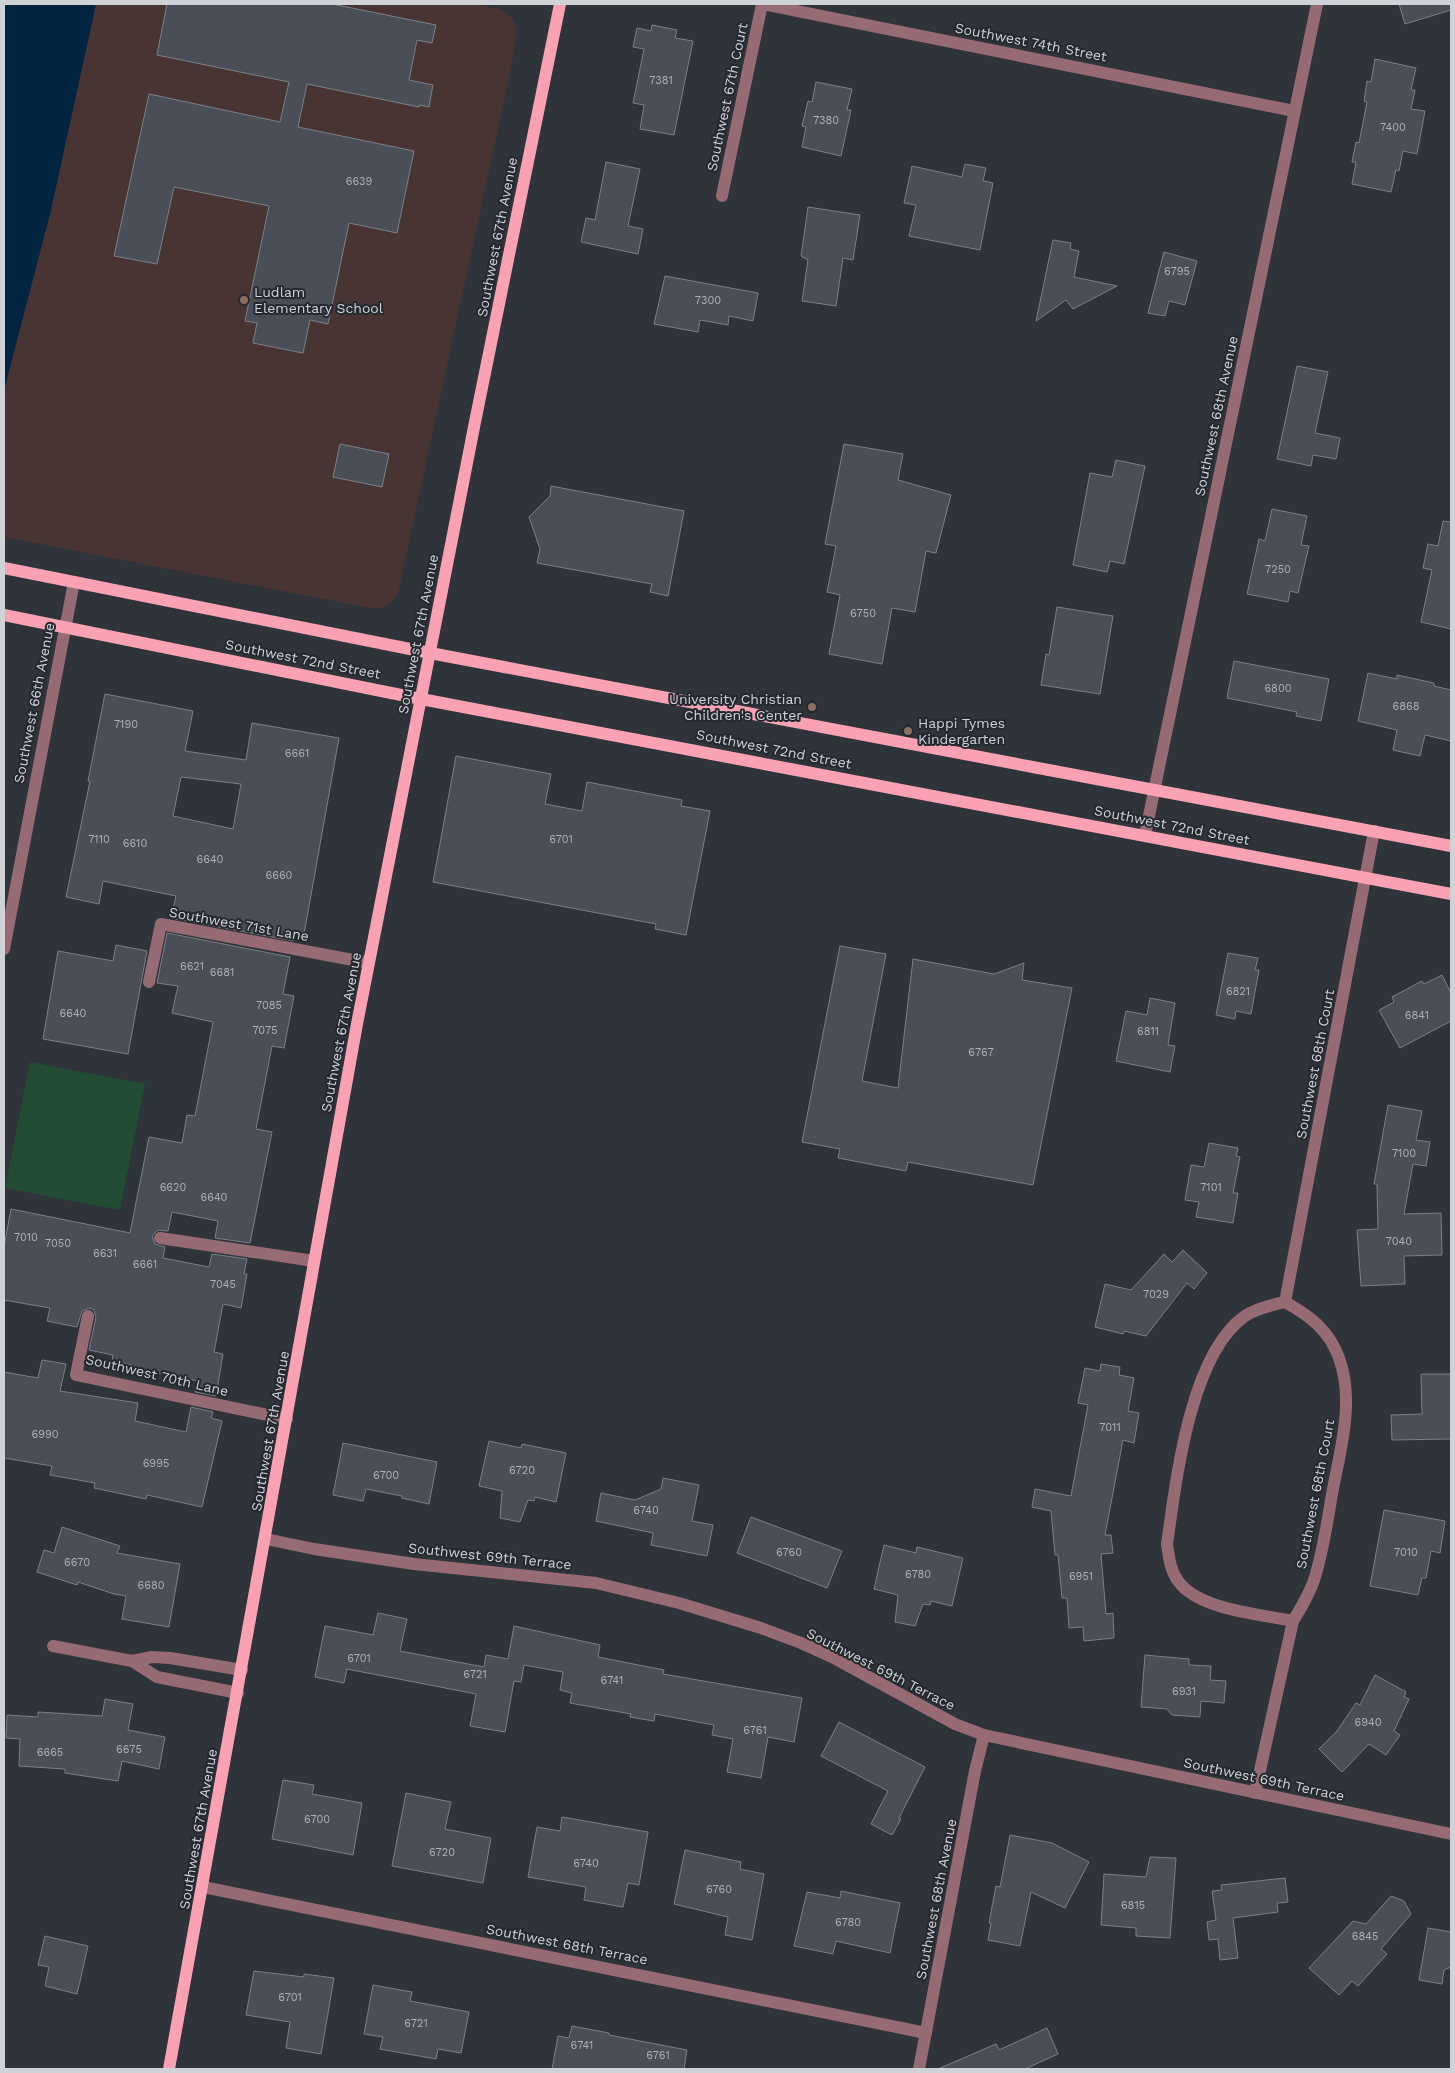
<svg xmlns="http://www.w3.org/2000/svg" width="1455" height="2073" viewBox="0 0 1455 2073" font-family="'Work Sans',sans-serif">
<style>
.education{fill:#493434}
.green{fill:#234c35}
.water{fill:#012541}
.building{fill:#4a4e56;stroke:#7b8089;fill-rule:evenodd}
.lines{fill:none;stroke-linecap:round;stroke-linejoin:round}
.minor{stroke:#976b74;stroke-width:12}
.major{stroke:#faa2b4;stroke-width:12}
.education-dot{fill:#8d6e63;stroke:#252930;stroke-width:2}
.labels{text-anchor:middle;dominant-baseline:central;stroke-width:4;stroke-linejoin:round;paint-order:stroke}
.number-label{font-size:11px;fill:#aeb1b7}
.street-label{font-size:14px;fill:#cfd2d7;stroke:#252930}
.poi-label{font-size:14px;fill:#cfd2d7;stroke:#252930;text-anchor:start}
</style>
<rect width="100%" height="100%" fill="#2f333a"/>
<path class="education" d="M96,4h377l27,5 12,9 3,6 2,10 -7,39 -111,516 -2,7 -14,12h-13l-366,-71v-147l47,-180z"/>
<path class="green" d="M30,1062l115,22 -25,126 -115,-22z"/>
<path class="water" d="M5,4h91l-45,206 -47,180z"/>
<g class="building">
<path d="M167,4h165l104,21 -4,18 -15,-3 -8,40 24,5 -4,22 -10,-2v2l-112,-23 -9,43 116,24 -17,82 -48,-10 -21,101 -18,-4 -7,33 -50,-10 4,-20 -12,-2 24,-115 -95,-19 -17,77 -43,-8 35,-162 131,28 9,-40 -132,-27z"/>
<path d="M1399,4h52v6l-46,14z"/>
<path d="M652,25l25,5 -2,8 18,3 -19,94 -34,-6 4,-24 -11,-2 11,-54 -11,-2 4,-19 14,3z"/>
<path d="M1375,59l41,9 -5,22h4l-4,19 14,2 -8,43 -14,-3 -4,20 -3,-1 -5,22 -39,-8 4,-22h-4l4,-20 3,1 8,-41 -3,-1 3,-20 4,1z"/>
<path d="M816,82l36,7 -5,21h4l-10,46 -39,-9 4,-20 -4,-1 6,-25 4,1z"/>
<path d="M606,162l34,7 -12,57 15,3 -5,25 -57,-12 5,-24 9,2z"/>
<path d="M965,164l21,4 -3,13 10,2 -13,67 -71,-14 7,-31 -12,-2 8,-37 50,11z"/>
<path d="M808,207l52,8 -7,45 -10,-2 -7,48 -34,-5 6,-41 -7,-4z"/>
<path d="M1053,240l18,3 -1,6 9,2 -5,26 43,9 -44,23 -7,-9 -30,21z"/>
<path d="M1164,252l33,9 -12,44 -16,-4 -4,15 -17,-3z"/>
<path d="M665,276l93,17 -5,28 -24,-5 -1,9 -28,-5 -2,12 -44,-8z"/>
<path d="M1297,366l31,6 -13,61 25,5 -4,21 -23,-4 -2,11 -34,-7z"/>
<path d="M340,444l49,10 -7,33 -49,-10z"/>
<path d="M844,444l59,10 -5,26 53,15 -15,58 -10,-2 -11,61 -23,-4 -10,56 -53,-10 11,-59 -13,-3 9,-46 -11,-2z"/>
<path d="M1116,460l29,6 -21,98 -14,-3 -3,11 -34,-7 17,-92 22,4z"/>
<path d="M551,486l133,25 -16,85 -18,-4 2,-8 -115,-21 3,-14 -11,-32 21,-21z"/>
<path d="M1272,509l35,7 -6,29 8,1 -11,47 -8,-2 -2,11 -41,-8 12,-55 6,2z"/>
<path d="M1443,521l8,1v107l-30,-7 11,-52 -9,-2 5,-24 10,2z"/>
<path d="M1057,607l56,9 -13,78 -59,-9 5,-31 3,1z"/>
<path d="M1234,661l95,18 -8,42 -25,-5 1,-4 -70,-14z"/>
<path d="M1368,673l29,6v-4l37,8v3l17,4v51l-26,-6 -5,21 -27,-6 4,-20 -39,-9z"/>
<path d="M105,694l88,17 -8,40 61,9 6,-37 87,15 -36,202 -9,-2v3l-123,-23 5,-22 -73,-15 -4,23 -33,-7 24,-116h-2zM181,777l60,7 -8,45 -60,-13z"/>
<path d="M456,756l95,18 -6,30 37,7 5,-29 95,18 -1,6 29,5 -24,124 -31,-6 1,-5 -223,-42z"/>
<path d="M167,933l123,24 -7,37 11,2 -10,52 -12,-2 -16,83 16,3 -22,111 -35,-5 3,-17 -46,-9 -4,19 -10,-1 -6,6 3,8 10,3 -2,11 46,9 3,-13 35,5 -3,15h3l-6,34 -18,-4 -9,48 9,2 -7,42 -21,-4 3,-11 -67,-13 1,-3 -20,-4 1,-6 -24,-5 7,-33 -2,-7 -4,-2 -8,3 -5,16 -30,-6 3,-13 -46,-8v-54l7,-37 119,24 19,-96 33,6 5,-28 8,1 18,-94 -41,-9 6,-27 -21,-3z"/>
<path d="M116,945l31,6 -19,103 -85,-15 15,-88 55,10z"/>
<path d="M840,946l46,8 -24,127 36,7 15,-129 81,15 30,-11 -2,17 50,8 -39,197 -125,-23 -2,9 -68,-13 2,-9 -38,-7z"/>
<path d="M1228,953l30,5 -3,12h4l-8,44 -15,-3 -1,8 -19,-4z"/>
<path d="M1442,975l9,18v28l-51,27 -21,-38 15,-8 -2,-5 30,-16 2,3z"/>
<path d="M1150,998l25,5 -7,42 7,1 -5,26 -54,-11 10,-50 21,4z"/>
<path d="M1388,1105l34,6 -6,29 14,2 -4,24 -13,-2 -9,50 37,-1 1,42 -38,1 1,28 -44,2 -4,-56 21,-1 -1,-45h-3z"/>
<path d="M1209,1143l29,5 -2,8 4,1 -7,36h5l-5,30 -37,-6 3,-15 -14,-2 6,-35 13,2z"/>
<path d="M1183,1250l24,23 -13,16 -7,-6 -41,53 -22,-5 -1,3 -28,-7 10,-43 26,6 33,-36 8,8z"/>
<path d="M42,1360l24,4 -6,27 78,12 -3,18 51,11 5,-25 22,5 -2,6 11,3 -20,86 -55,-12 -1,4 -52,-11 1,-5 -45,-8 2,-9 -48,-8v-86l34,6z"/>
<path d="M1101,1364l19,3 -1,8 15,3 -6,33 11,2 -5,30 -11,-3 -18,95h6l2,18 -12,1 5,60 7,-1 1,25 -30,3 -1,-14 -14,1 -2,-30h-5l-4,-43h-3l-4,-44 -19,-4 3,-18 36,7 17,-91 -10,-2 7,-35 15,3z"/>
<path d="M1421,1374h30v65l-59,1 -1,-25 31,-1z"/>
<path d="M489,1441l32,7 1,-4 44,9 -10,49 -21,-5 -1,4 -6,-1 -8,22 -20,-4 2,-27 -23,-5z"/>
<path d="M343,1443l94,19 -8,42 -27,-6v-2l-36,-7 -3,12 -30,-6z"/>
<path d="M663,1478l36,7 -7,36 21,4 -6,31 -56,-11 2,-12 -57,-12 5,-28 34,7 26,-11z"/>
<path d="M1384,1510l61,11 -5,32 -9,-2 -5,27h-4l-4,17 -48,-9z"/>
<path d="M751,1517l91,34 -15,37 -90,-35z"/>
<path d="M62,1527l58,19 -3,7 63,11 -11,63 -47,-8 4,-23 -12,-2 -36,-12 -1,3 -40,-13 7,-22 10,3z"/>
<path d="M884,1545l32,8 1,-6 46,11 -11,48 -21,-5 -1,4 -7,-1 -8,22 -20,-4 3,-27 -24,-6z"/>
<path d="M378,1613l29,6 -7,32 84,16 2,-12 22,4 6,-33 86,19 -2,12 66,13 -1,4 139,24 -8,44 -26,-5 -7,41 -34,-6 6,-33 -21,-4 2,-10 -59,-11 -1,7 -24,-4 1,-3 -61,-11 2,-10 -12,-3 3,-18 -39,-7 -3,17 -7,-1 -9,51 -35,-6 6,-32 -129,-25 -3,14 -29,-6 10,-51 48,9z"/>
<path d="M1145,1655l44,4v6l22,1 -1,14 16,1 -2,22 -23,-2 -1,16 -28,-2 -5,-6 -26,-2z"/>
<path d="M1375,1675l31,17 -2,5 5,2 -15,32 6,4 -14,20 -17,-11 -27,28 -23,-23 18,-18 19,-28 4,2z"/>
<path d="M105,1699l28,5 -5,26 37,7 -6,32 -37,-8 -4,20 -53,-8v-4l-46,-3 1,-27 -14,-1 1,-23 31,2v-5l64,4z"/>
<path d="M839,1722l86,45 -26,51 2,1 -9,16 -21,-11 17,-33 -67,-35z"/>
<path d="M283,1780l31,5 -2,9 50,9 -9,52 -81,-16z"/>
<path d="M406,1793l45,9 -6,27 46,9 -8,45 -91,-17z"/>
<path d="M562,1817l86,15 -9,53 -11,-2 -5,24 -39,-7 2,-13 -58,-10 9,-50 23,4z"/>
<path d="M1010,1835l42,8 37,19 -24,46 -34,-16 -11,54 -32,-6 3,-17h-2l7,-37 4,1z"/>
<path d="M685,1850l56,12 -1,7 24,5 -12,66 -27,-5 3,-18 -54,-13z"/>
<path d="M1150,1857l26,1 -6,80 -34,-2v-8l-35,-3 3,-51 42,3z"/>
<path d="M1285,1878l3,24 -11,1 1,9 -45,6 5,40 -18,2 -2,-21 -9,1 -2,-18 9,-2 -4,-29 10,-1 -1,-5z"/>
<path d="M841,1891l59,12 -10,50 -54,-12 -3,13 -39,-8 13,-54 33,6z"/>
<path d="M1391,1896l13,5 7,13 -30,35 6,5 -29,32 -6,-5 -13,14 -30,-27 44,-47 13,3z"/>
<path d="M1428,1928l23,4v35l-7,3 -2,14 -23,-4z"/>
<path d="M45,1936l43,10 -11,48 -32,-8 4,-19 -11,-2z"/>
<path d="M254,1971l50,6v-3l30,4 -13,76 -35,-6 4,-26 -44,-7z"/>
<path d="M373,1985l39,7 -2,9 59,11 -8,41 -23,-4 -2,10 -56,-10 3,-12 -19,-3z"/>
<path d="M572,2026l37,7v2l78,15 -3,19h-132l6,-33 11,2z"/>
<path d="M1047,2028l11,26 -33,15h-87l58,-25 3,6z"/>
</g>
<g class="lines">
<g class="minor">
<path d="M762,4l532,107"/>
<path d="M722,196l40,-192"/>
<path d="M1145,835l172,-831"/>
<path d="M4,949l70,-367"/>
<path d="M149,982l12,-58 208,39"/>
<path d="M160,1238l154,23"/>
<path d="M88,1316l-12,59 211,44"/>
<path d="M266,1539l48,10 100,15 182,19 83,20 82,25 40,15 31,14 123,67 29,11 467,99"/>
<path d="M1293,1621c-34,-7 -94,-11 -115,-40 -8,-11 -9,-24 -11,-37 9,-63 23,-190 78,-228 12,-8 27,-11 40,-14l89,-471"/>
<path d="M53,1646l79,15 20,-4 18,1 72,12"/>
<path d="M132,1661l25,16 81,16"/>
<path d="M1255,1793l38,-172c8,-13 16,-26 21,-41 9,-27 13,-57 18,-86 8,-43 23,-93 7,-136 -10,-28 -29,-42 -54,-56"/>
<path d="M203,1887l723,146"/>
<path d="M919,2069l56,-298 9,-36"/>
</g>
<g class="major">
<path d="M4,568l426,85 1021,193"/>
<path d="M4,615l417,84 1030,195"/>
<path d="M169,2069l188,-1045 118,-602 85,-418"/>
</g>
</g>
<g class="education-dot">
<circle cx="244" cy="300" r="5"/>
<circle cx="812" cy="707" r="5"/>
<circle cx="908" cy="731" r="5"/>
</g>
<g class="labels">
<g class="number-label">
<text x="661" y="80">7381</text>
<text x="826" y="120">7380</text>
<text x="1393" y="127">7400</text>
<text x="359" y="181">6639</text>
<text x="1177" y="271">6795</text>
<text x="708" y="300">7300</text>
<text x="1278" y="569">7250</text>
<text x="863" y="613">6750</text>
<text x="1278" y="688">6800</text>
<text x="1406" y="706">6868</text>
<text x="126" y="724">7190</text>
<text x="297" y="753">6661</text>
<text x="99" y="839">7110</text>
<text x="561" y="839">6701</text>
<text x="135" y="843">6610</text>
<text x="210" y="859">6640</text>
<text x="279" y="875">6660</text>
<text x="192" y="966">6621</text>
<text x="222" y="972">6681</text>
<text x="1238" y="991">6821</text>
<text x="269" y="1005">7085</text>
<text x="73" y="1013">6640</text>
<text x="1417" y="1015">6841</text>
<text x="265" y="1030">7075</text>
<text x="1148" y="1031">6811</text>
<text x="981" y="1052">6767</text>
<text x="1404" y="1153">7100</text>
<text x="173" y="1187">6620</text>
<text x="1211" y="1187">7101</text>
<text x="214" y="1197">6640</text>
<text x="26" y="1237">7010</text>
<text x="1399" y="1241">7040</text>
<text x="58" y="1243">7050</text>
<text x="105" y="1253">6631</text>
<text x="145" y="1264">6661</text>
<text x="223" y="1284">7045</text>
<text x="1156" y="1294">7029</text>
<text x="1110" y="1427">7011</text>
<text x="45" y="1434">6990</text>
<text x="156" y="1463">6995</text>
<text x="522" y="1470">6720</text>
<text x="386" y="1475">6700</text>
<text x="646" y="1510">6740</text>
<text x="789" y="1552">6760</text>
<text x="1406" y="1552">7010</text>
<text x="77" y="1562">6670</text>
<text x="918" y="1574">6780</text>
<text x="1081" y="1576">6951</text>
<text x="151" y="1585">6680</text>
<text x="359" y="1658">6701</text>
<text x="475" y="1674">6721</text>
<text x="612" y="1680">6741</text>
<text x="1184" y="1691">6931</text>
<text x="1368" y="1722">6940</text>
<text x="755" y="1730">6761</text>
<text x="129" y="1749">6675</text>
<text x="50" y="1752">6665</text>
<text x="317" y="1819">6700</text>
<text x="442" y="1852">6720</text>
<text x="586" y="1863">6740</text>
<text x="719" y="1889">6760</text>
<text x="1133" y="1905">6815</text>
<text x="848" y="1922">6780</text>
<text x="1365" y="1936">6845</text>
<text x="290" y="1997">6701</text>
<text x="416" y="2023">6721</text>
<text x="582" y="2045">6741</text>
<text x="658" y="2055">6761</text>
</g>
<g class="street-label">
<text transform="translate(1031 42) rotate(11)">Southwest 74th Street</text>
<text transform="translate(727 97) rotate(-78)">Southwest 67th Court</text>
<text transform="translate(497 237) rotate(-79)">Southwest 67th Avenue</text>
<text transform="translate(1216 416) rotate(-78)">Southwest 68th Avenue</text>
<text transform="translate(418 634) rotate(-79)">Southwest 67th Avenue</text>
<text transform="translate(303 659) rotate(11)">Southwest 72nd Street</text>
<text transform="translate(34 703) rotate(-79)">Southwest 66th Avenue</text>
<text transform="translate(774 749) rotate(11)">Southwest 72nd Street</text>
<text transform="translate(1172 825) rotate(11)">Southwest 72nd Street</text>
<text transform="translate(239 924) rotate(10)">Southwest 71st Lane</text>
<text transform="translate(341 1032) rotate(-79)">Southwest 67th Avenue</text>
<text transform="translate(1315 1064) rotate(-79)">Southwest 68th Court</text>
<text transform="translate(157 1375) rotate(13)">Southwest 70th Lane</text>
<text transform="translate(270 1431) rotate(-80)">Southwest 67th Avenue</text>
<text transform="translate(1315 1494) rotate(-79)">Southwest 68th Court</text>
<text transform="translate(490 1556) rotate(6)">Southwest 69th Terrace</text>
<text transform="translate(881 1669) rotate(27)">Southwest 69th Terrace</text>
<text transform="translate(1264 1779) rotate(12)">Southwest 69th Terrace</text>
<text transform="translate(198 1829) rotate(-80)">Southwest 67th Avenue</text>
<text transform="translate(936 1899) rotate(-79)">Southwest 68th Avenue</text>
<text transform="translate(567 1944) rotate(11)">Southwest 68th Terrace</text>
</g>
<g class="poi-label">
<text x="254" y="292">Ludlam<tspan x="254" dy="16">Elementary School</tspan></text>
<text x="802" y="699" text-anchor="end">University Christian<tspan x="802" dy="16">Children's Center</tspan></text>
<text x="918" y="723">Happi Tymes<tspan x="918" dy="16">Kindergarten</tspan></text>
</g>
</g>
<rect width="1455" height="2073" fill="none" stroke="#cfd2d7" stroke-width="10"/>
</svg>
